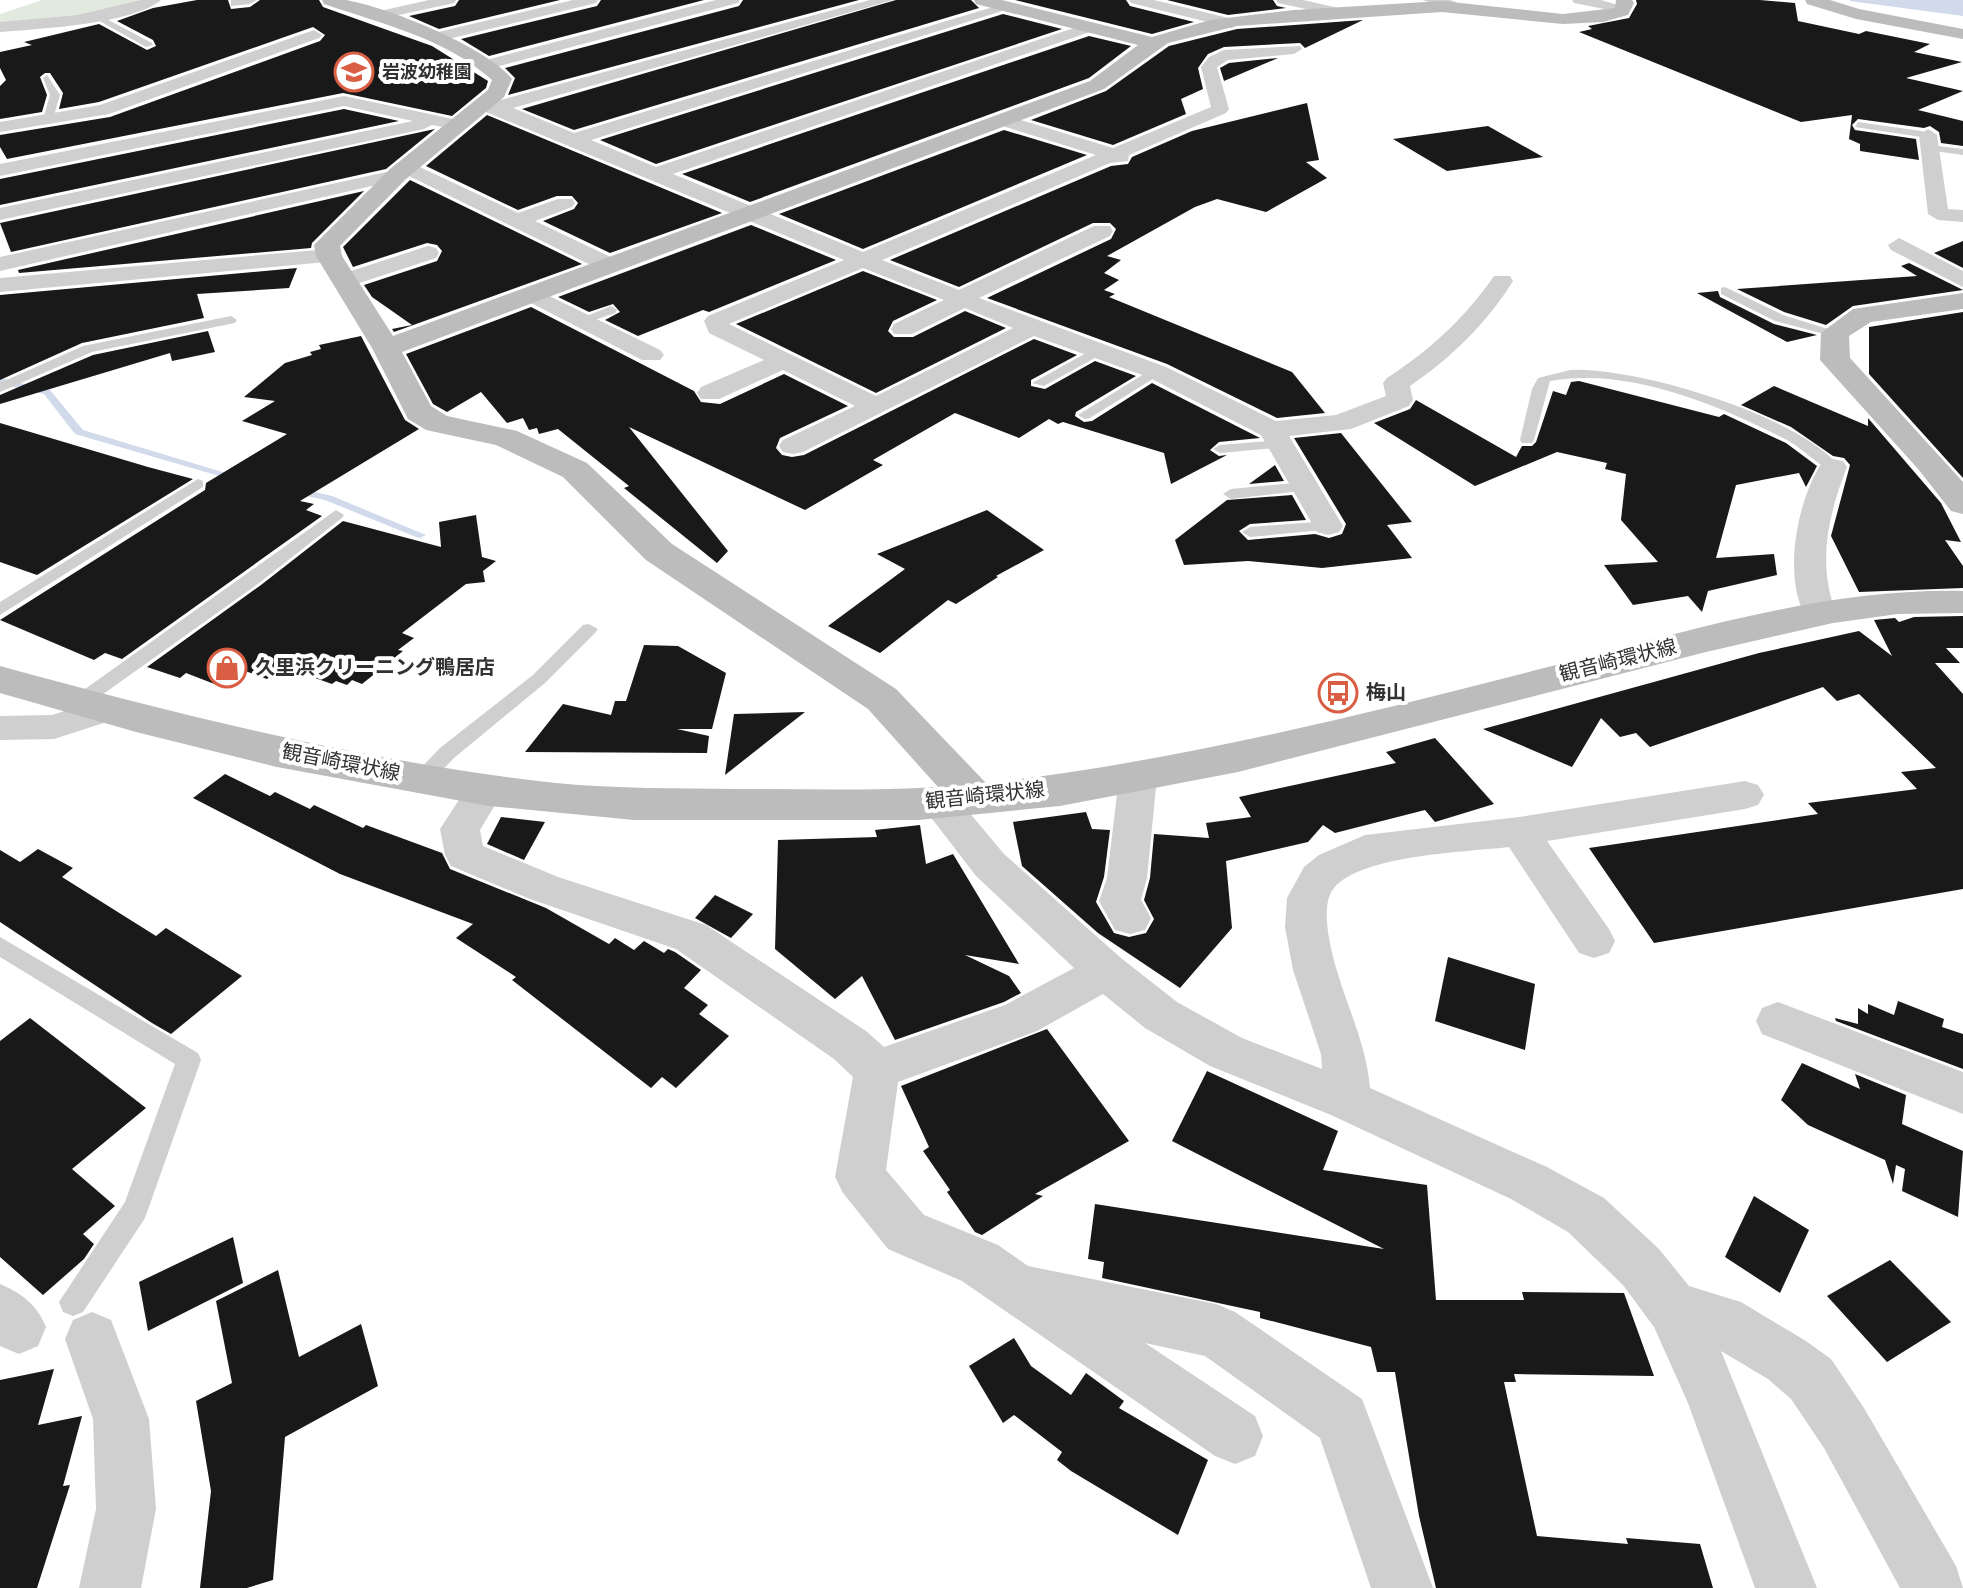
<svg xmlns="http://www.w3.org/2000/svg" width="1963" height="1588" viewBox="0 0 1963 1588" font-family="'Source Sans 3','Noto Sans JP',sans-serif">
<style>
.green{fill:#e2eadf}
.water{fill:#d0daeb}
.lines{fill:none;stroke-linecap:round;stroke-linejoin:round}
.stream{fill:#d0daeb;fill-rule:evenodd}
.building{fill:#191919}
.lane{fill:#cfcfcf;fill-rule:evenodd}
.street{fill:#cfcfcf;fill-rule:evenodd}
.secondary{fill:#bcbcbc;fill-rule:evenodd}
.labels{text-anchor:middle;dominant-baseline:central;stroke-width:8;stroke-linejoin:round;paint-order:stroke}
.far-poi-label{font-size:18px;font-weight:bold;fill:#323232;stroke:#fff;text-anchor:start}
.street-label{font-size:20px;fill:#323232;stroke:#fff}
.poi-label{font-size:20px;font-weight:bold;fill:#323232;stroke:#fff;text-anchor:start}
</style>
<rect width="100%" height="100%" fill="#fff"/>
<path class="green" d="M42,0h97l-51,15 -88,8v-9z"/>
<path class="water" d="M1850,0h113v16l-113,-15z"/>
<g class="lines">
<g class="stream">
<path d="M0,378l50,12 33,40 159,48 -5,3 -4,-1 -158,-46 -31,-40 -44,-10z"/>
<path d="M293,487l39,9 94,39 -6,3 -4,-1 -91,-37 -36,-8v-4z"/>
</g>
</g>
<g class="building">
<path d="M197,0h31l3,9 19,-2 10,-7h59l4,7 109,39 56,35 -2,7 -34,28 -109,-23 -336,66 -7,-12v-12l110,-18 210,-76 5,-6 -12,-8 -214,75 -40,7 4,-16 -13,-20h-5l-5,4 7,18 -5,17 -42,7v-33l6,-6 -6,-12v-16l32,-7 -8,-3 75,-18 48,26 9,-4 -3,-6 -36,-19 36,-13z"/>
<path d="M459,0h101l-121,29 -30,-13 46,-10z"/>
<path d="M601,0h103l-215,56 -28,-17 136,-33z"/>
<path d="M743,0h116l-351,95 7,-17 -10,-10 234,-62z"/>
<path d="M896,0h75l8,8 -405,122 -52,-21z"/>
<path d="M1015,0h111l4,6 64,16 -42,12z"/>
<path d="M1167,0h106l4,6 9,2 -58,7z"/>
<path d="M1636,0h124l35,3 3,18 61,13 7,-3 64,13 -16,8 48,10 -56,16 57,13 -45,19 45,11v25l-22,-3 -2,-11 -9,-6 -6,2 -66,-9 -6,6 3,5 61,9 3,21 -59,-9v-7l-11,-5 3,-24 -51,7 -222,-90 13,-3 -4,-3 41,-8 8,-14z"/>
<path d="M1003,14l59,15 -406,135 -56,-24z"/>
<path d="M1363,20l-58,28 -5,-5 -76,4 -16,7 -10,14 5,21 -22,10 5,15 -73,31 -82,-25 75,-29 63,-45 68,-17z"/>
<path d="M1089,36l42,10 -42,32 -339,124 -68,-28z"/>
<path d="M1278,58l-54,23 -4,-13 9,-5z"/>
<path d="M1307,103l12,57 -13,2 21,16 -61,34 -49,-13 -22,8 -88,49 14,4 -17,13 15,7 -15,10 11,4 -6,3 183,75 33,41 -48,5 -110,-54 -180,-66 124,-59 5,-10 -6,-6h-17l-134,64 -69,-27 221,-94 17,-2 4,-7 60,-26z"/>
<path d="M344,109l55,12 -399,84v-26z"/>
<path d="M487,115l235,98 -112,40 -67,-32 31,-12 4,-6 -6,-7h-15l-39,14 -92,-44z"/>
<path d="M1488,126l55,31 -96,14 -54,-32z"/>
<path d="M435,129l-49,40 -375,83 -11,-29z"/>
<path d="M1004,130l83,25 -224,94 -84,-35z"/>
<path d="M410,180l172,84 -188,68 -2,-3 20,-4 -40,-28 -8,-12 73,-24 5,-10 -5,-6 -10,-2 -74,24 -10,-20z"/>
<path d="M364,191l-52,52 -1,5 -292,25 -1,-3z"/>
<path d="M751,225l85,35 -127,52 -6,-2 -65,26 -33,-16 15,-8 -7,-8 -24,8 -31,-15z"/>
<path d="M1963,241v27l-29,-15z"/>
<path d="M1909,263l54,27 -110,16 -27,19 -42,-13 -47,-23 180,-13 -16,-10z"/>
<path d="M297,268l-8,20 -92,6 7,24 -122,25 -82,37v-85z"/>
<path d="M863,271l74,29 -44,21 -5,10 6,6h19l52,-26 41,17 -130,65 -140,-69z"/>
<path d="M1718,291l2,6 54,27 43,11 -30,7 -90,-49z"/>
<path d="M531,307l163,84 7,11 19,2 64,-30 64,32 -68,32 -4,10 6,7 10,2 12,-2 230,-116 43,16 -46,25v6l14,3 50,-28 41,15 -60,36 -1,4 9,6 8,-1 60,-38 108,55 -41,4 -9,8 9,6 8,-1 -56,29 -7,-31 -101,-31 -5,2 -9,-5 -30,19 -64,-25 -82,47 10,5 -78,45 -176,-83 99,124 -11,12 -93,-75 5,-2 -71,-57 -19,5 -2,-6 -8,2 -6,-12 -16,5 -26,-31 -34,20 -14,-8 -27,-50z"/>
<path d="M1963,312v166l-94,-104v-47z"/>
<path d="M208,331l7,21 -43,9 -2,-8 -170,51v-9l93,-40z"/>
<path d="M361,336l44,84 14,9 -119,72 14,3 -8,6 16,6 -200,143 -17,-6 -11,7 -94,-40 205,-130 1,-7 81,-49 -45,-13 33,-20 -31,-4 41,-34 27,-8 -2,-3 11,-3 -2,-4z"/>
<path d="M1579,381l140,36 5,-3 62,29 31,23 -11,21 -7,-14 -63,12 -20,73 58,-4 3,21 -69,16 -6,21 -14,-16 -55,9 -29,-40 54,-3 -37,-42 5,-46 -21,-5 2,-6 -50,-11 -82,34 -101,-63 36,-14 6,-9 100,57 6,-11h10l4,-4 17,-51 13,4 5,-13z"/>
<path d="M1774,386l94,40v-8l73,85 20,39 -16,-2 18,26v22l-104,4 -28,-56 19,-71 -6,-7 -11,-2 -42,-29 -50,-22z"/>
<path d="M0,423l148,44 45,12 -156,96 -37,-13z"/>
<path d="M1341,433l71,89 -25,3 25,33 -90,10 -74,-7 -64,4 -9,-25 52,-40 65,-5 14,25 -56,4 -11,7 9,9 67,-6 14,4 13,-4 4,-10 -52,-86z"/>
<path d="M1275,465l9,16 -35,3z"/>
<path d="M987,510l57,40 -48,26 2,1 -42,27 -8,-4 -68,53 -52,-27 77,-57 -28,-15z"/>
<path d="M476,515l6,42 14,4 -13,10 2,11 -19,2 -64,49 12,5 -16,12 5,1 -41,33 -10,-4 -5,5 -11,-4 -4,3 -34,-12 -7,6 -15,-6 -9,7 -27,-10 -23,16 -31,-12 -6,5 -33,-11 114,-82 82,-64 98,26 -2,-25z"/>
<path d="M1963,616v32h-17l14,15h-25l28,31v195l-309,54 -65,-95 229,-34 -10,-11 109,-14 -16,-17 35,-4 -77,-74 -22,7 -14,-14 -173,60 -14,-14 -16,4 -19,-19 -29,49 -89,-38 276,-76 100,-22 33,25 -18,-36 21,-2 4,4 15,-5z"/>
<path d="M644,645l34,1 48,27 -14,56h-35l32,7 -2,17 -182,-1 38,-48 48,11 4,-14h11z"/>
<path d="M805,712l-80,63 9,-61z"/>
<path d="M1435,738l59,66 -59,18 -10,-12 -90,23 -12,-8 -15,17 -82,19 6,67 -52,60 -82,-55 -76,-67 -9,-44 73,-10 6,17 18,1 -6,47 -8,25 18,31 15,4 17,-4 8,-14 -10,-19 6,-22 4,-44 55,4 -3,-15 45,-6 -12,-20 157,-34 -10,-11z"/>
<path d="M225,774l45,22 5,-4 35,17 4,-4 49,23 3,-3 76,28 8,16 96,39 63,36 6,-6 19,12 10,-9 20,12 4,-4 7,3 26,18 -17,18 24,17 -9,9 30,22 -53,52 -14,-11 -11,11 -139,-108 4,-3 -60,-39 17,-14 -133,-50 -147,-76z"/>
<path d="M501,817l44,5 -21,38 -37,-16z"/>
<path d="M920,825l6,39 27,-10 66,110 -54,-9 44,21 12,17 -17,9 -109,38 -33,-64 -27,23 -60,-50 3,-109 99,-3 -2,-7z"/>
<path d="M38,849l35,19 -11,9 94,59 10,-8 76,48 -71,58 -19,-11 -152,-101v-72l20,12z"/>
<path d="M715,895l38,19 -22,24 -36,-20z"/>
<path d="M1448,957l87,27 -10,66 -90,-29z"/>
<path d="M1898,1001l46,18 -2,8 21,7v35l-127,-48 -1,-3 23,6v-16l10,6v-10l26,11z"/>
<path d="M30,1018l116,90 -74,61 43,37 -32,28 11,10 -10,15 -41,36 -43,-38v-216z"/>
<path d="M1047,1029l82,112 -94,53 8,2 -61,39 -7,-3 -28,-40 3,-2 -27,-39 6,-4 -28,-61z"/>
<path d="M1802,1063l58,26 -5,-15 51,21 -4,29 61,27 -5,66 -56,-26 3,-22 -9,-4 -3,19 -8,-24 -77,-35 -27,-25z"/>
<path d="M1207,1071l131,60 -15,39 104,15 9,115h88l-2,-8 102,1 30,83 -140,-2 2,8h-12l33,154 91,8 -2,-6 74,6 13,44h-277l-17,-72 -24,-144h-18l-6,-25 -111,-29v-6l-158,-34 2,-16 -16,-3 7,-55 289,45 -212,-108z"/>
<path d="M1754,1196l55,34 -29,63 -55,-36z"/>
<path d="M233,1237l10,46 -95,48 -9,-49z"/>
<path d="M1890,1260l61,62 -64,40 -60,-66z"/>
<path d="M278,1270l21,87 62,-33 17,62 -93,51 -12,143 -26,8h-47l11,-97 -15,-90 36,-18 -16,-82z"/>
<path d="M1014,1338l17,28 40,29 15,-22 38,28 -5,7 89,52 -30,75 -107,-64 -14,-11 5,-8 -48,-37 -11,8 -34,-57z"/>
<path d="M54,1369l-16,56 44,-9 -19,70 7,-1 -33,103h-37v-208z"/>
</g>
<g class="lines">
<g class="lane">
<path d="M99,15l53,28 1,2 -7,2 -50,-28z"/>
<path d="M47,75l13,20 -7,24 -5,3 -5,-3 7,-24 -7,-17z"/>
<path d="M1858,122l70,10 5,3 -5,3 -73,-11z"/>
<path d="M1930,145l33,4v6l-37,-5z"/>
<path d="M1725,287l58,28 58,18 -6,4 -60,-16 -54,-27v-6z"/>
<path d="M611,306l6,4 -2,3 -32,11 -6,-4z"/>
<path d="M231,316l6,4 -2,3 -143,29 -92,40v-9l83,-37z"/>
<path d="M1099,346l5,1v6l-60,33 -12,-3z"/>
<path d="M1152,369l12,3 -74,46 -5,1 -7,-4z"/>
<path d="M1570,370c66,-3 228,45 270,97l-7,4c-12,-3 -31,-23 -46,-31 -69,-35 -157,-73 -237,-59l-16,59 -2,3h-10l-2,-3 12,-51 6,-11z"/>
<path d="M1281,440l5,1v6l-66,6 -7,-4 7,-4z"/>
<path d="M198,479l5,2v6l-203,128v-13z"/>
<path d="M1305,482l5,2v6l-79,9 -8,-5 8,-5z"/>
<path d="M336,510l8,5 -2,3 -83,65 -174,124h-14l-2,-4 2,-4z"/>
<path d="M1328,521l8,5 -2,3 -84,8 -8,-5 8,-5z"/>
<path d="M589,624l9,5 -3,4 -50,50 -91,75 -25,26h-14l-3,-5 3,-5 25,-26 93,-73 50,-50z"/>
<path d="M0,937l198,116 3,7 -56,158 -62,94 -10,4 -10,-4 -4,-10 66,-100 50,-138 -175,-107z"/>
</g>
<g class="street">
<path d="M140,0h21c-28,24 -123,29 -161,32v-10l78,-7z"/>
<path d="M231,0h26l-7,4 -19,2z"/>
<path d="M429,0h27l-2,3 -78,17 -7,-4 2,-3z"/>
<path d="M573,0h25l-2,3 -160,39 -8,-5 2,-3z"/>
<path d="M716,0h24l-2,3 -250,66 -8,-5 2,-3z"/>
<path d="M870,0h23l-380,108 61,25 429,-129h10l2,3 -424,133 65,27 430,-143h10v6l-423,144 190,78 233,-97 -100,-31 -3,-4 3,-4h12l105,32 98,-41 -10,-40 8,-10 15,-7 76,-4 2,3 -8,5 -66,6 -11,7 12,42 -3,4 -97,42 -1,6 -18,2 -228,97 77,30 135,-64h16l3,5 -3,5 -131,62 187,69 110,54 60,-6 50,-19 -3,-13 4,-5c43,-28 78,-60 107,-102h16l3,5c-27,43 -61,76 -103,105l3,14 -4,6 -58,23 -62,7 54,90 -4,6 -11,3 -11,-3 -56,-97 -113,-58 -114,-41 -231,116 -10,2 -10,-2 -4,-6 4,-6 72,-34 -72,-36 -64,29h-18l-4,-6 4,-6 63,-27 -55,-27 -5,-12 4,-5 136,-56 -358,-148 -3,-4 3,-4zM863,268l81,32 -50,24 -3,5 3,5h18l53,-26 48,20 -137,68 -147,-72z"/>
<path d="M1129,0h25l83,20 3,3 -8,5 -101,-25z"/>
<path d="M1276,0h27l40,9 2,3 -7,4 -60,-13z"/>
<path d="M1422,0h28l19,7 -7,4z"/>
<path d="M1572,0h29l30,9 -7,4 -50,-10z"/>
<path d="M314,30l8,5 -3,3 -210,76 -109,18v-10l100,-17z"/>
<path d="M344,96l114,24 9,5 -9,5 -26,-5 -8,4 -424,91v-12l413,-87 -69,-15 -344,70v-12z"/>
<path d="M1928,129l9,6 11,74 15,1v12l-25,-2 -10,-6 -9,-79z"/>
<path d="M409,162l109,51 40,-14h14l3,4 -3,4 -37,14 84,40 3,5 -11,7 -8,-2 -196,-96 -9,5 -398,91v-14l400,-88 2,-5z"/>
<path d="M1899,238l64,33v16l-72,-37 -3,-5z"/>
<path d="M428,246l8,2 3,5 -3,5 -92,30 -8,-2 -3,-5 3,-5z"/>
<path d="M329,249l11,7 -3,5 -337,31v-14z"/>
<path d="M533,288l127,62 4,5 -4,5h-18l-117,-60 -4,-5 4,-5z"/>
<path d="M1833,459l10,2 4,6c-19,49 -30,95 -11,146l-4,7 -12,3 -12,-3c-27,-40 -11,-121 15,-159z"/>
<path d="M106,698l13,4 5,8 -5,8 -65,21 -54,1v-24l52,-1z"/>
<path d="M1138,764l13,4 6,9 -10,101 -6,22 10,18 -6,12 -15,4 -15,-4 -16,-29 8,-23 12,-101 6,-9z"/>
<path d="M485,776l13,4 6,10 -24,40 3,16 75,31 148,48 160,106 18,16 121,-42 69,-37 -98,-92 -56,-73 5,-10 14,-4 14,4 51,61 117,104 56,44 65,36 80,31 -1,-15 -28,-84 -8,-43 2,-29 17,-31 15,-12 46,-20 154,-18 226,-36 13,4 6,10 -6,10 -13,4 -198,32 62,88 6,12 -6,12 -15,5 -15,-5 -70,-106c-43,5 -148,8 -175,41 -15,17 -3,63 3,83 12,41 29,73 33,117l177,79 57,31 55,51 30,37 52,16 65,39 25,18 33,49 92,158 7,22h-63l-76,-140 -33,-49 -23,-20 -47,-28 96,237h-62l-67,-185 -34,-76 -31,-42 -55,-53 -57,-33 -180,-84 -121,-49 -65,-38 -42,-34 -66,37 -139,51 -12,88 38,45 74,30 30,21 188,38 19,8 127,87 71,189h-62l-51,-150 -115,-82 -60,-13 110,73 8,20 -8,20 -20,8 -20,-8 -253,-175 -74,-32 -45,-56 -8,-16 18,-100 -19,-18 -158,-110 -146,-50 -79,-33 -6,-11 -5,-26 32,-49z"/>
<path d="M1778,1002l185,70v42l-201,-80 -6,-13 6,-13z"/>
<path d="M0,1284c23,10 36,20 46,43l-8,19 -19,8 -19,-8z"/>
<path d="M92,1312l19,8 38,99 7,90 -15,79h-62l17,-79 -3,-90 -28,-80 8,-19z"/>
</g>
<g class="secondary">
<path d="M322,0c7,0 17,0 24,0 41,7 141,47 166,79l-8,18 -98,82 -66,67 2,10 51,80 697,-255 48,-36 -162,-41 -2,-4h28l150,37 58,-17 84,-10 148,-9 121,13 52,-6 1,-8h16l2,3 -6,12 -25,7 -40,2 -121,-12 -205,14 -69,17 -64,46 -702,263 29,54 16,10 70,15 70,32 85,81 224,145 90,94c190,-21 376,-68 562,-116 135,-34 274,-79 415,-76v22l-65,1 -65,9 -127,29 -468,120 -178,34 -142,14h-284l-145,-14 -212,-39 -141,-35 -136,-39v-27c184,50 366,96 556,117 61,6 121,5 182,6 67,0 133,2 200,-2l-70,-78 -222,-149 -83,-83 -67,-32 -70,-15 -18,-11 -36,-71 -56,-92 -2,-11 76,-76 98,-79 4,-10c-47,-42 -110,-56 -168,-76z"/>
<path d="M1805,0h25l29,9 104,20v10l-107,-20 -49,-15z"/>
<path d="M1963,293v16l-92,13 -22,14 1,22 113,124v32l-12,-3 -32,-41 -99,-110 1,-27 32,-24z"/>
</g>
</g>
<defs>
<g id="school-ring" transform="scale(2)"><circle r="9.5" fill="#fff" stroke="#da5e43" stroke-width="1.5"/><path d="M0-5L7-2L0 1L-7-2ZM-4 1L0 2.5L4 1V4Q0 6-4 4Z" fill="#da5e43"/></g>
<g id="shop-ring" transform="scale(2)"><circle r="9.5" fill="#fff" stroke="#da5e43" stroke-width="1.5"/><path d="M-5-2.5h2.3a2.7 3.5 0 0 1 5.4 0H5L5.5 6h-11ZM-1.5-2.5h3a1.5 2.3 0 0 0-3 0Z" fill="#da5e43"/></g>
<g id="bus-ring" transform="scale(2)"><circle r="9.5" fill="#fff" stroke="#da5e43" stroke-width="1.5"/><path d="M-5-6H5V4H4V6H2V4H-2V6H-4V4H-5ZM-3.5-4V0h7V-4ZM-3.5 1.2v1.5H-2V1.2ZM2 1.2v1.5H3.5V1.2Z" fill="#da5e43"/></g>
</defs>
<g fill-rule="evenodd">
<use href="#school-ring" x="354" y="72"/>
<use href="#shop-ring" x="227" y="668"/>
<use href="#bus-ring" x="1338" y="693"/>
</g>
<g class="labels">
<g class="far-poi-label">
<text x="382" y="72">岩波幼稚園</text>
</g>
<g class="street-label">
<text transform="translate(1618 661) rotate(-14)">観音崎環状線</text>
<text transform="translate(341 763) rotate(11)">観音崎環状線</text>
<text transform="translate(985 796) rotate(-6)">観音崎環状線</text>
</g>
<g class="poi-label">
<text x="255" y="668">久里浜クリーニング鴨居店</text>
<text x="1366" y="693">梅山</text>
</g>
</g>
</svg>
